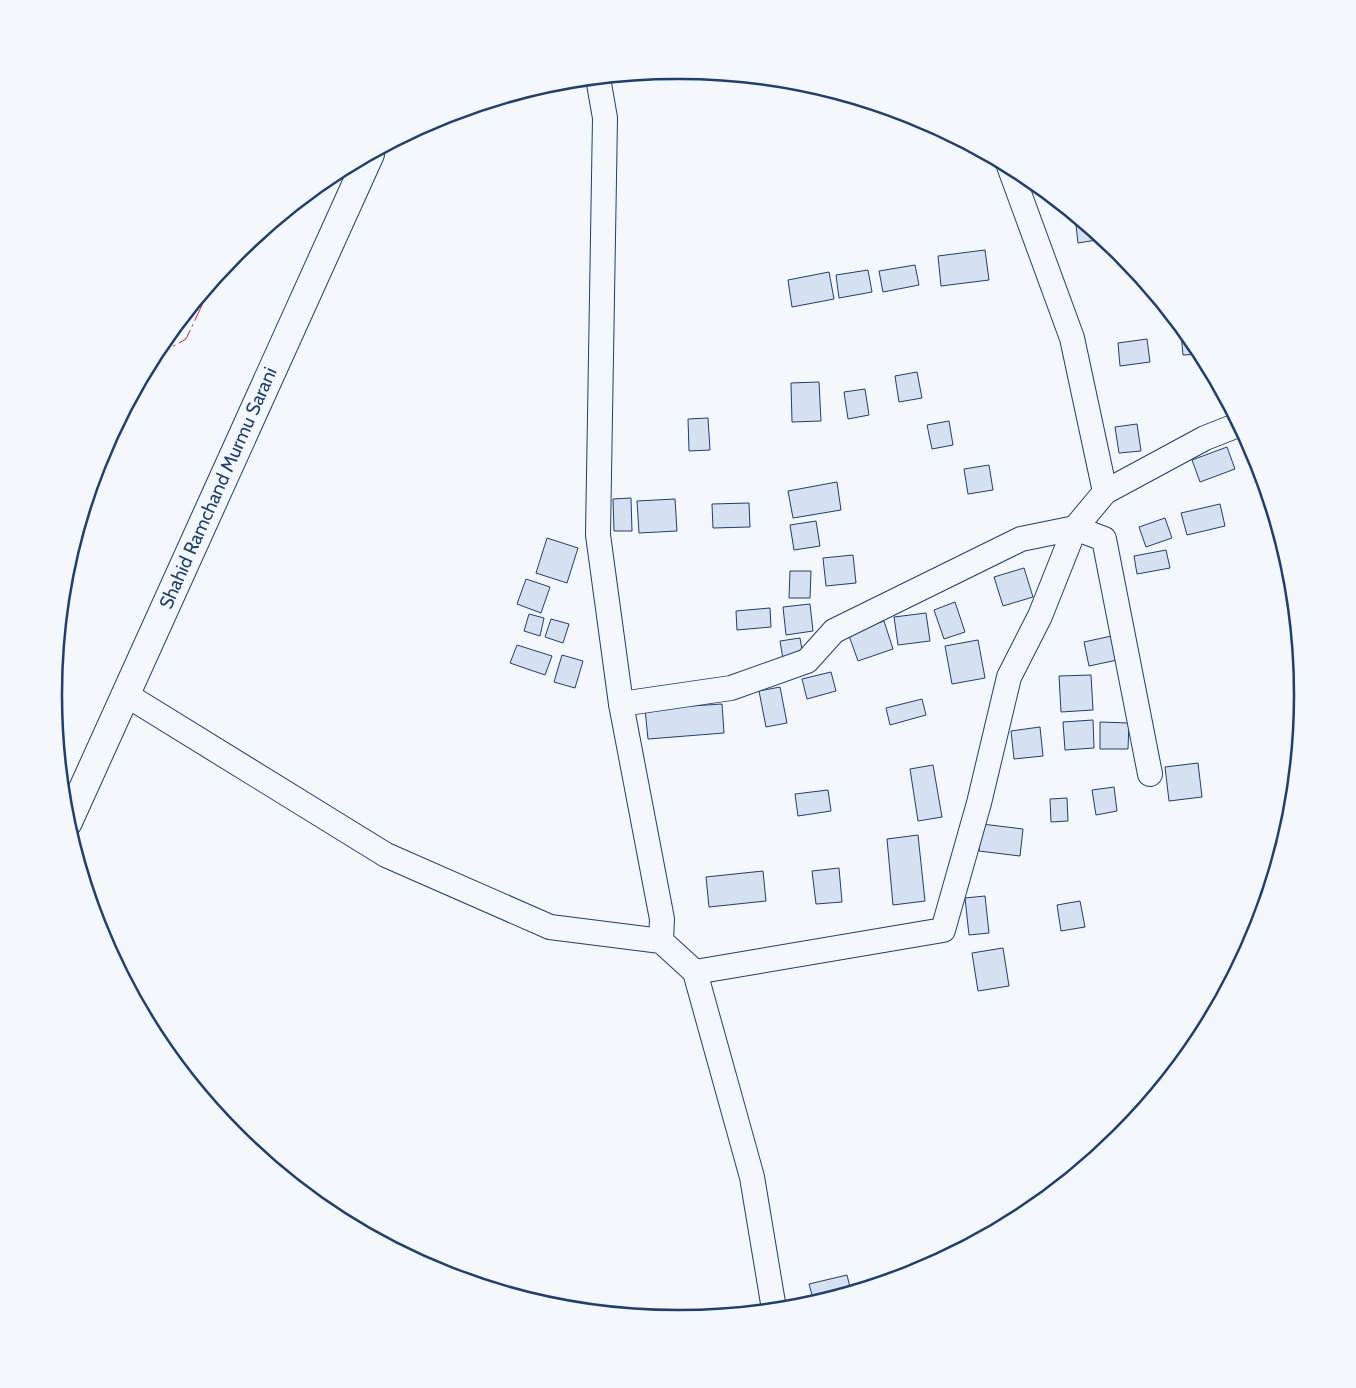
<svg xmlns="http://www.w3.org/2000/svg" width="1356" height="1388" viewBox="0 0 1356 1388" font-family="Cabin,sans-serif">
<style>
.building{fill:#d5e0f0;stroke:#1d3f73}
.lines{fill:none;stroke-linecap:round;stroke-linejoin:round}
.street-casing{stroke:#1d3f73;stroke-width:26}
.secondary-casing{stroke:#1d3f73;stroke-width:30}
.street{stroke:#f4f7fb;stroke-width:24}
.secondary{stroke:#f4f7fb;stroke-width:28}
.power{stroke:#c62828;stroke-width:1;stroke-dasharray:18 4 2.5 4;stroke-linecap:butt}
.labels{text-anchor:middle;dominant-baseline:central;stroke-width:4;stroke-linejoin:round;paint-order:stroke}
.street-label{font-size:19px;fill:#1d3f73;stroke:#f4f7fb}
.rim{fill:none;stroke:#1d3f73;stroke-width:2.5}
</style>
<rect width="100%" height="100%" fill="#f4f7fb"/>
<g class="building">
<path d="M1075,216l28,23 -25,4z"/>
<path d="M985,250l4,30 -48,6 -3,-30z"/>
<path d="M915,265l4,20 -36,7 -4,-21z"/>
<path d="M868,270l4,22 -33,6 -3,-23z"/>
<path d="M829,272l5,27 -42,8 -4,-27z"/>
<path d="M1186,333l11,14 4,7 -18,1 -2,-21z"/>
<path d="M1147,339l3,23 -30,4 -2,-23z"/>
<path d="M917,372l5,26 -23,4 -4,-26z"/>
<path d="M819,382l2,39 -29,1 -1,-39z"/>
<path d="M865,389l4,26 -21,4 -4,-27z"/>
<path d="M708,418l2,32 -21,1 -1,-32z"/>
<path d="M949,421l4,24 -21,4 -5,-24z"/>
<path d="M1137,424l4,27 -22,2 -4,-26z"/>
<path d="M1227,447l8,22 -35,13 -8,-22z"/>
<path d="M989,465l4,25 -25,4 -4,-25z"/>
<path d="M837,482l4,28 -48,8 -5,-27z"/>
<path d="M631,498l1,33h-18l-1,-32z"/>
<path d="M675,499l2,32 -38,2 -2,-32z"/>
<path d="M749,503l1,24 -37,1 -1,-24z"/>
<path d="M1220,504l5,22 -38,9 -6,-22z"/>
<path d="M1165,518l7,20 -26,9 -7,-20z"/>
<path d="M816,521l4,25 -26,4 -4,-25z"/>
<path d="M547,538l31,10 -11,35 -31,-10z"/>
<path d="M1166,550l4,18 -33,6 -3,-18z"/>
<path d="M853,555l3,28 -30,3 -3,-28z"/>
<path d="M1024,568l9,29 -30,9 -9,-29z"/>
<path d="M790,571h21l-1,27h-21z"/>
<path d="M526,579l24,8 -9,26 -24,-9z"/>
<path d="M955,602l10,30 -21,7 -10,-29z"/>
<path d="M810,604l3,27 -27,4 -3,-28z"/>
<path d="M770,608l1,19 -34,3 -1,-19z"/>
<path d="M926,613l4,28 -32,4 -4,-28z"/>
<path d="M529,614l15,4 -4,18 -16,-5z"/>
<path d="M551,619l18,5 -6,19 -18,-6z"/>
<path d="M884,621l9,28 -35,12 -10,-28z"/>
<path d="M1116,635l6,24 -33,7 -5,-24z"/>
<path d="M800,638l3,18 -20,3 -3,-18z"/>
<path d="M978,640l7,38 -33,6 -7,-38z"/>
<path d="M517,645l35,11 -7,19 -35,-12z"/>
<path d="M562,655l21,6 -8,27 -21,-6z"/>
<path d="M831,672l5,19 -29,8 -5,-20z"/>
<path d="M1091,675l2,35 -32,2 -2,-36z"/>
<path d="M780,687l7,36 -21,4 -7,-36z"/>
<path d="M922,699l4,16 -36,10 -4,-17z"/>
<path d="M722,704l2,29 -76,6 -3,-30z"/>
<path d="M1093,720l1,28 -29,2 -2,-28z"/>
<path d="M1100,722l29,1 -1,26h-28z"/>
<path d="M1040,727l3,29 -29,3 -3,-28z"/>
<path d="M1198,763l4,34 -33,4 -4,-34z"/>
<path d="M933,765l9,52 -24,4 -8,-52z"/>
<path d="M1114,787l3,24 -21,4 -4,-25z"/>
<path d="M828,790l3,21 -33,5 -3,-22z"/>
<path d="M1067,798l1,23 -17,1 -1,-23z"/>
<path d="M982,824l41,5 -3,27 -41,-5z"/>
<path d="M918,835l7,66 -32,4 -6,-66z"/>
<path d="M839,868l3,34 -26,2 -4,-33z"/>
<path d="M763,871l3,30 -57,6 -3,-30z"/>
<path d="M985,896l4,37 -20,2 -4,-37z"/>
<path d="M1080,901l5,26 -24,4 -4,-26z"/>
<path d="M1003,948l6,38 -31,5 -6,-38z"/>
<path d="M847,1275l4,16 -37,11 -5,-18z"/>
</g>
<g class="lines">
<g class="street-casing">
<g id="street">
<path d="M598,78l7,40 -7,417 23,169 41,215 -1,22"/>
<path d="M1009,166l63,172 33,154"/>
<path d="M125,694l261,161 164,72 111,14 34,31 57,205 22,132"/>
<path d="M621,704l110,-16 76,-27 27,-30 187,-92 54,-11 29,11 46,235"/>
<path d="M695,972l248,-42 36,-127 30,-126 31,-61 35,-88 30,-36 100,-54 33,-13"/>
</g>
</g>
<g class="secondary-casing">
<path id="secondary" d="M68,822l302,-668"/>
</g>
<use href="#street" class="street"/>
<use href="#secondary" class="secondary"/>
<path class="power" d="M154,357l32,-18 27,-57"/>
</g>
<g class="labels">
<g class="street-label">
<text transform="translate(218 488) rotate(-66)">Shahid Ramchand Murmu Sarani</text>
</g>
</g>
<path d="M0 0H1356V1388H0ZM677 79H679A615 615 0 0 1 1294 694V695A615 615 0 0 1 679 1310H677A615 615 0 0 1 62 695V694A615 615 0 0 1 677 79Z" fill="#f4f7fb" fill-rule="evenodd"/>
<path class="rim" d="M677 79H679A615 615 0 0 1 1294 694V695A615 615 0 0 1 679 1310H677A615 615 0 0 1 62 695V694A615 615 0 0 1 677 79Z"/>
</svg>
